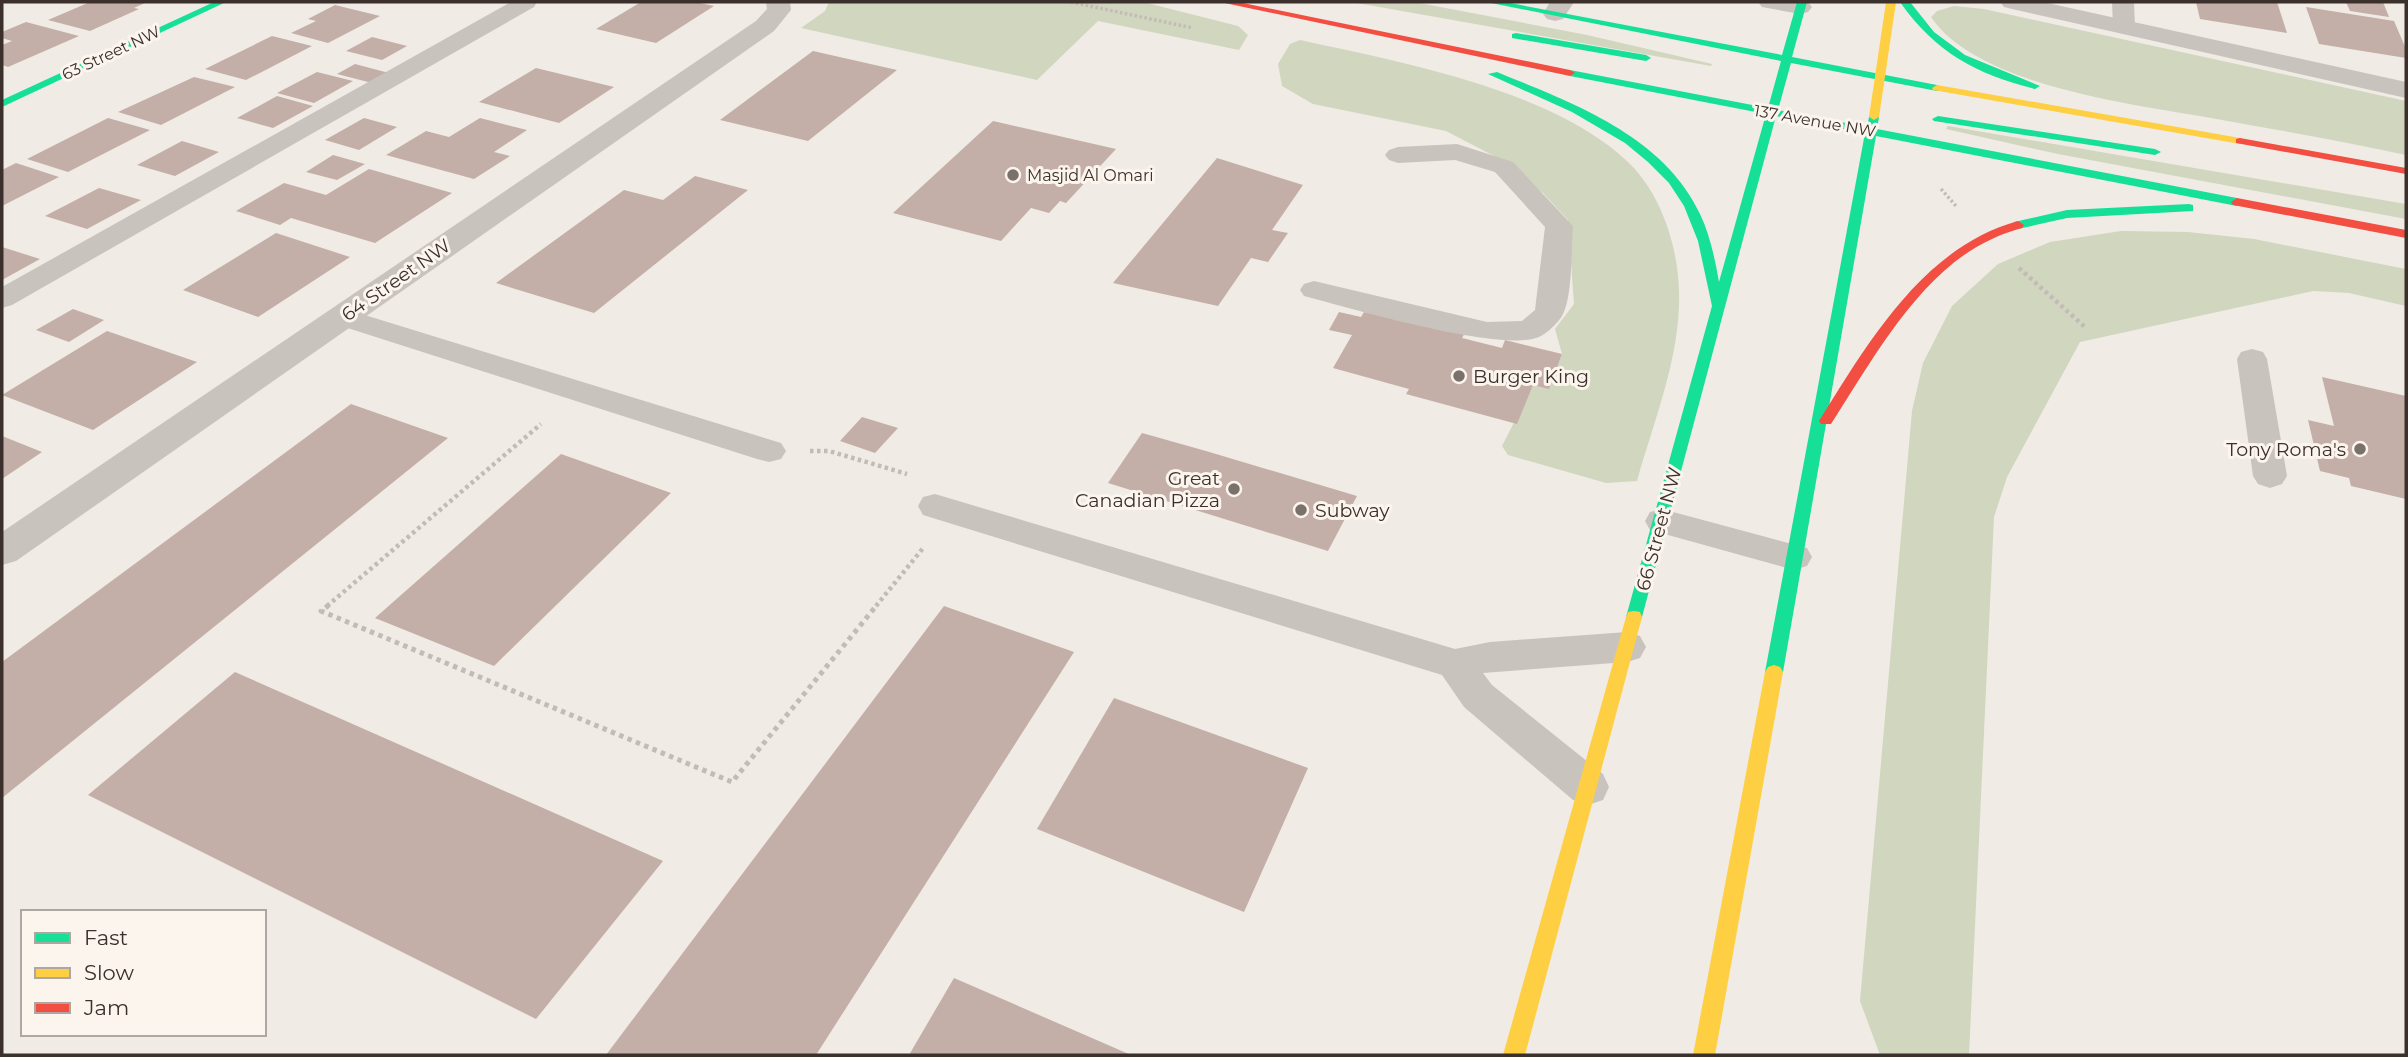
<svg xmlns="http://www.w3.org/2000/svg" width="2408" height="1057" viewBox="0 0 2408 1057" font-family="Montserrat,sans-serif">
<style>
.green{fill:#d1d6bf}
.building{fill:#c3afa7}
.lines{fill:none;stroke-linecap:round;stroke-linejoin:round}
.path-far2{stroke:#c2bbb6;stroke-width:3.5;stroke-dasharray:2.5 2.5;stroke-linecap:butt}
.path-far1{stroke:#c2bbb6;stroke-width:4.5;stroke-dasharray:3.5 3.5;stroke-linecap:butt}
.path{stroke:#c2bbb6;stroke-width:5;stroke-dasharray:4.5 4.5;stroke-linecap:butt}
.lane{fill:#c9c3be;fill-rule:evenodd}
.street{fill:#c9c3be;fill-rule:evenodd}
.fast{fill:#16e098;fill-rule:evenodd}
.slow{fill:#ffcf43;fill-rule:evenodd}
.jam{fill:#f24e42;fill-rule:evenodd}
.poi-dot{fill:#7a716c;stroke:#fbf5ee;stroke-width:2.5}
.labels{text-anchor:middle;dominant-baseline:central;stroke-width:6;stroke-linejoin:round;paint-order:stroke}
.far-street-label{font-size:16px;fill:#3b302b;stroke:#fbf5ee}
.far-poi-label{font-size:16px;fill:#3b302b;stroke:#fbf5ee;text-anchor:start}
.street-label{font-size:19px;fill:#3b302b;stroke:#fbf5ee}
.poi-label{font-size:19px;fill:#3b302b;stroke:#fbf5ee;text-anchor:start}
</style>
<rect width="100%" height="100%" fill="#f0ebe5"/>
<g class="green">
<path d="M829,2h314l95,24 10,9 -9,15 -141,-29 -61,59 -236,-52 24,-17z"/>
<path d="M1351,2h63l173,33 125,29 -1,2z"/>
<path d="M1954,6l30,3 422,92v54c-61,-13 -122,-24 -184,-35 -81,-15 -243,-32 -291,-103l6,-6z"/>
<path d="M1300,40c100,22 255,50 330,124 35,35 51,93 49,142 -2,59 -26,118 -42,175l-31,2 -98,-28 -6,-9 31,-61 16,3 13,-34 -7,-25 19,-25 -6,-84 -25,-27 -47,-36 -50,-26 -133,-27 -31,-18 -4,-22 12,-20z"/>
<path d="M1948,126l458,78v15l-348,-65 -112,-25z"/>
<path d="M2121,231l67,1 66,7 152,30v37l-57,-13 -36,-2 -233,51 -73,135 -13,40 -25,538h-89l-20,-54 52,-590 11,-48 29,-57 46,-42 52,-22z"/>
</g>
<g class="building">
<path d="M90,2h57l-13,6 5,1 -49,22 -42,-11z"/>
<path d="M641,2h54l19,4 -58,37 -60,-14z"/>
<path d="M2196,2h81l10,31 -87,-14z"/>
<path d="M2346,2h37l6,15 -39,-6z"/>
<path d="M335,5l45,11 -52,27 -37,-10 25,-12 -8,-2z"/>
<path d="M2306,7l88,14 12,28v9l-87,-14z"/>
<path d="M26,22l53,14 -71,31 -6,-2v-20l10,-4 -10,-3v-6z"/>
<path d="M272,36l40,10 -66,34 -41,-11z"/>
<path d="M372,37l35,9 -25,14 -36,-9z"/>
<path d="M813,51l84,19 -89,71 -88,-21z"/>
<path d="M355,64l34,9 -17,10 -35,-9z"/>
<path d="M536,68l78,19 -55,36 -80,-21z"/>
<path d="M317,72l36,9 -39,22 -37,-10z"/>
<path d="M194,77l41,10 -74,38 -43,-13z"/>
<path d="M277,96l36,10 -40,22 -36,-10z"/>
<path d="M108,118l42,12 -82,42 -41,-13z"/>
<path d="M364,118l33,9 -38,23 -34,-10z"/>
<path d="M480,118l47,12 -33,22 16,4 -36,23 -88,-24 40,-24 23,6z"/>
<path d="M993,121l123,28 -50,54 -6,-2 -11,12 -18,-5 -30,33 -108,-28z"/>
<path d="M182,141l37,11 -44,24 -38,-11z"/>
<path d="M333,155l32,9 -28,16 -31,-8z"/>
<path d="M1217,158l86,27 -31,45 16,3 -20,29 -17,-4 -33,48 -105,-23z"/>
<path d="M16,163l43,14 -57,29v-36z"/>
<path d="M369,169l83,24 -77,50 -84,-25 -11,7 -44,-14 48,-28 42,12z"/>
<path d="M695,176l53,14 -154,123 -98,-30 128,-93 39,10z"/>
<path d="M99,188l42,12 -54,29 -42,-13z"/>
<path d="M276,233l74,24 -92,60 -75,-27z"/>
<path d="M2,247l38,12 -38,21z"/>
<path d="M73,309l31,11 -35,22 -33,-12z"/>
<path d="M1339,312l22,5 3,-5 102,19 -4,7 40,10 3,-8 57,14 -13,35 -16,-4 -16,39 -111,-30 3,-5 -76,-21 19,-33 -23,-5z"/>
<path d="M107,331l90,31 -104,68 -91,-35z"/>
<path d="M2322,377l84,19v103l-55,-13 -2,-8 -29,-7 -12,-51 26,6z"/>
<path d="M351,404l97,34 -446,360v-136z"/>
<path d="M862,417l36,11 -23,25 -35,-12z"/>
<path d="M1142,433l64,18 151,45 -29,55 -220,-68z"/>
<path d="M2,436l40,16 -40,27z"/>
<path d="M561,454l110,39 -177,173 -119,-48z"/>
<path d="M944,606l130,46 -258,403h-210z"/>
<path d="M235,672l428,189 -127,158 -448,-224z"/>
<path d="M1114,698l194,70 -64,144 -207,-83z"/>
<path d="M954,978l177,77h-222z"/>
</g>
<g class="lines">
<g class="path-far2">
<path d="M1071,2l122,26"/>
<path d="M1941,189l15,17"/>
</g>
<g class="path-far1">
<path d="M2019,268l67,60"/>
<path d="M810,451h19l78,23"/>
<path d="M327,606l214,-182"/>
<path d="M876,606l48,-59"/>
</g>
<path class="path" d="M329,605l-8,6 411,171 145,-177"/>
<g class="lane">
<path d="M511,2h26l-3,5 -522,298 -10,3v-21z"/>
<path d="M2112,2h22l1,25 -3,5h-16l-3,-5z"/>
<path d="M1457,144l56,18 60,64c-2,23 0,71 -11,90 -4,7 -16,18 -23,21 -38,16 -189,-29 -235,-41l-4,-6 4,-6 10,-3 173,41 35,-1 13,-11 10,-83 -50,-55 -40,-12 -57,3 -9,-3 -4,-5 4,-5 9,-3z"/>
<path d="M342,308l439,135 5,8 -5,8 -12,3 -12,-3 -425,-136 -5,-6 5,-6z"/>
<path d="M2252,349l11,3 4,7 20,117 -5,8 -12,4 -12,-4 -5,-8 -16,-117 4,-7z"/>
<path d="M935,494l520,155 35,-7 137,-10 13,4 6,11 -6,11 -13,4 -144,11 9,12 111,89 6,13 -6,13 -15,5 -15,-5 -109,-93 -22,-32 -519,-160 -5,-9 5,-9z"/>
<path d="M1662,509l145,39 5,9 -5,9 -13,4 -144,-40 -5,-9 5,-9z"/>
</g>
<g class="street">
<path d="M766,2h24l1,8 -17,21 -758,530 -14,4v-33l754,-511 11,-12z"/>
<path d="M1550,2h24l-11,17 -8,2 -8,-2 -4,-5z"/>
<path d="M1758,2h50l4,5 -4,5 -8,2 -38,-7z"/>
<path d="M2000,2h43l363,80v16l-394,-89 -8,-2z"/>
</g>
<g class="fast">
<path d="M214,2h12l-224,105v-7z"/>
<path d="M1486,2h19l277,53 15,-53h10l-15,55 145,28 5,3 -5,3 -146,-28 -13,47 89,17 2,-10 5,-3 5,3 -2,12 360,69 6,4 -6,4 -361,-70 -93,536 -3,5 -6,2 -6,-2 -3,-5 100,-539 -89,-17 -134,501 -2,5h-12l-2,-5 86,-311 -14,-65 -14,-35 -15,-23 -21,-21 -23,-19 -53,-31 -84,-38 9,-2c75,31 166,63 203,142 10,21 15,45 19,68l47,-168 -196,-38 -5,-3 5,-3 198,38 13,-47z"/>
<path d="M1900,2h10l24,30 31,23 75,31 -5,3c-59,-15 -99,-36 -135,-87z"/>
<path d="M1516,33l130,22 5,3 -5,3 -134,-23v-4z"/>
<path d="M1938,116l217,33 6,3 -6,3 -221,-34 -2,-2z"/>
<path d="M2189,204l4,1v6l-126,7 -49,11 -6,-4 2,-3 53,-12z"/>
</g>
<g class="slow">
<path d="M1886,2h10l-17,115 -5,3 -5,-3z"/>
<path d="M1937,85l303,53 6,3 -6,3 -307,-54 -1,-2z"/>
<path d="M1634,611l6,1 2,5 -117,438h-22l123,-438 2,-5z"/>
<path d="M1774,665l6,2 3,5 -68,383h-22l72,-383 3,-5z"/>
</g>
<g class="jam">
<path d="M1220,2h18l332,68 5,3 -5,3z"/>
<path d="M2240,138l166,30v6l-170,-31v-4z"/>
<path d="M2237,198l169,32v8l-173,-33 -2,-3z"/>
<path d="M2018,221l6,4 -2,3c-10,3 -20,6 -30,11 -72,32 -120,122 -161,185h-10l-2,-3c49,-78 104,-174 199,-200z"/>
</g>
</g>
<g class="poi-dot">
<circle cx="1013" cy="175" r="7"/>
<circle cx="1459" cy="376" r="7"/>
<circle cx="2360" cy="449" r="7"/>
<circle cx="1234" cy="489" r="7"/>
<circle cx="1301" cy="510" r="7"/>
</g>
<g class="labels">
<g class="far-street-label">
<text transform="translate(111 53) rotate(-25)">63 Street NW</text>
<text transform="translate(1815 121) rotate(10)">137 Avenue NW</text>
</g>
<g class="far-poi-label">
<text x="1027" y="175">Masjid Al Omari</text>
</g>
<g class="street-label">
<text transform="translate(396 280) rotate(-35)">64 Street NW</text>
<text transform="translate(1659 529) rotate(-75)">66 Street NW</text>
</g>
<g class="poi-label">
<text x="1473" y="376">Burger King</text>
<text x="2346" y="449" text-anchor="end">Tony Roma's</text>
<text x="1220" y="478" text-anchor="end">Great<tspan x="1220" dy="22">Canadian Pizza</tspan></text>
<text x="1315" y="510">Subway</text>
</g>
</g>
<rect width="2408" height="1057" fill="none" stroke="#3b302b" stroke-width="7"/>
<rect x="21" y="910" width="245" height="126" fill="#fbf5ee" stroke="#aea6a0" stroke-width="2"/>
<rect x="35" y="933" width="35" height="10" fill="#16e098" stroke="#aea6a0" stroke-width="2"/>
<text x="84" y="945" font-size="21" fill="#3b302b">Fast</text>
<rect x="35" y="968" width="35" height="10" fill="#ffcf43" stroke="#aea6a0" stroke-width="2"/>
<text x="84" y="980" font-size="21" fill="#3b302b">Slow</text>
<rect x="35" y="1003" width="35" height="10" fill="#f24e42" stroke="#aea6a0" stroke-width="2"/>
<text x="84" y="1015" font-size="21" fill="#3b302b">Jam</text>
</svg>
